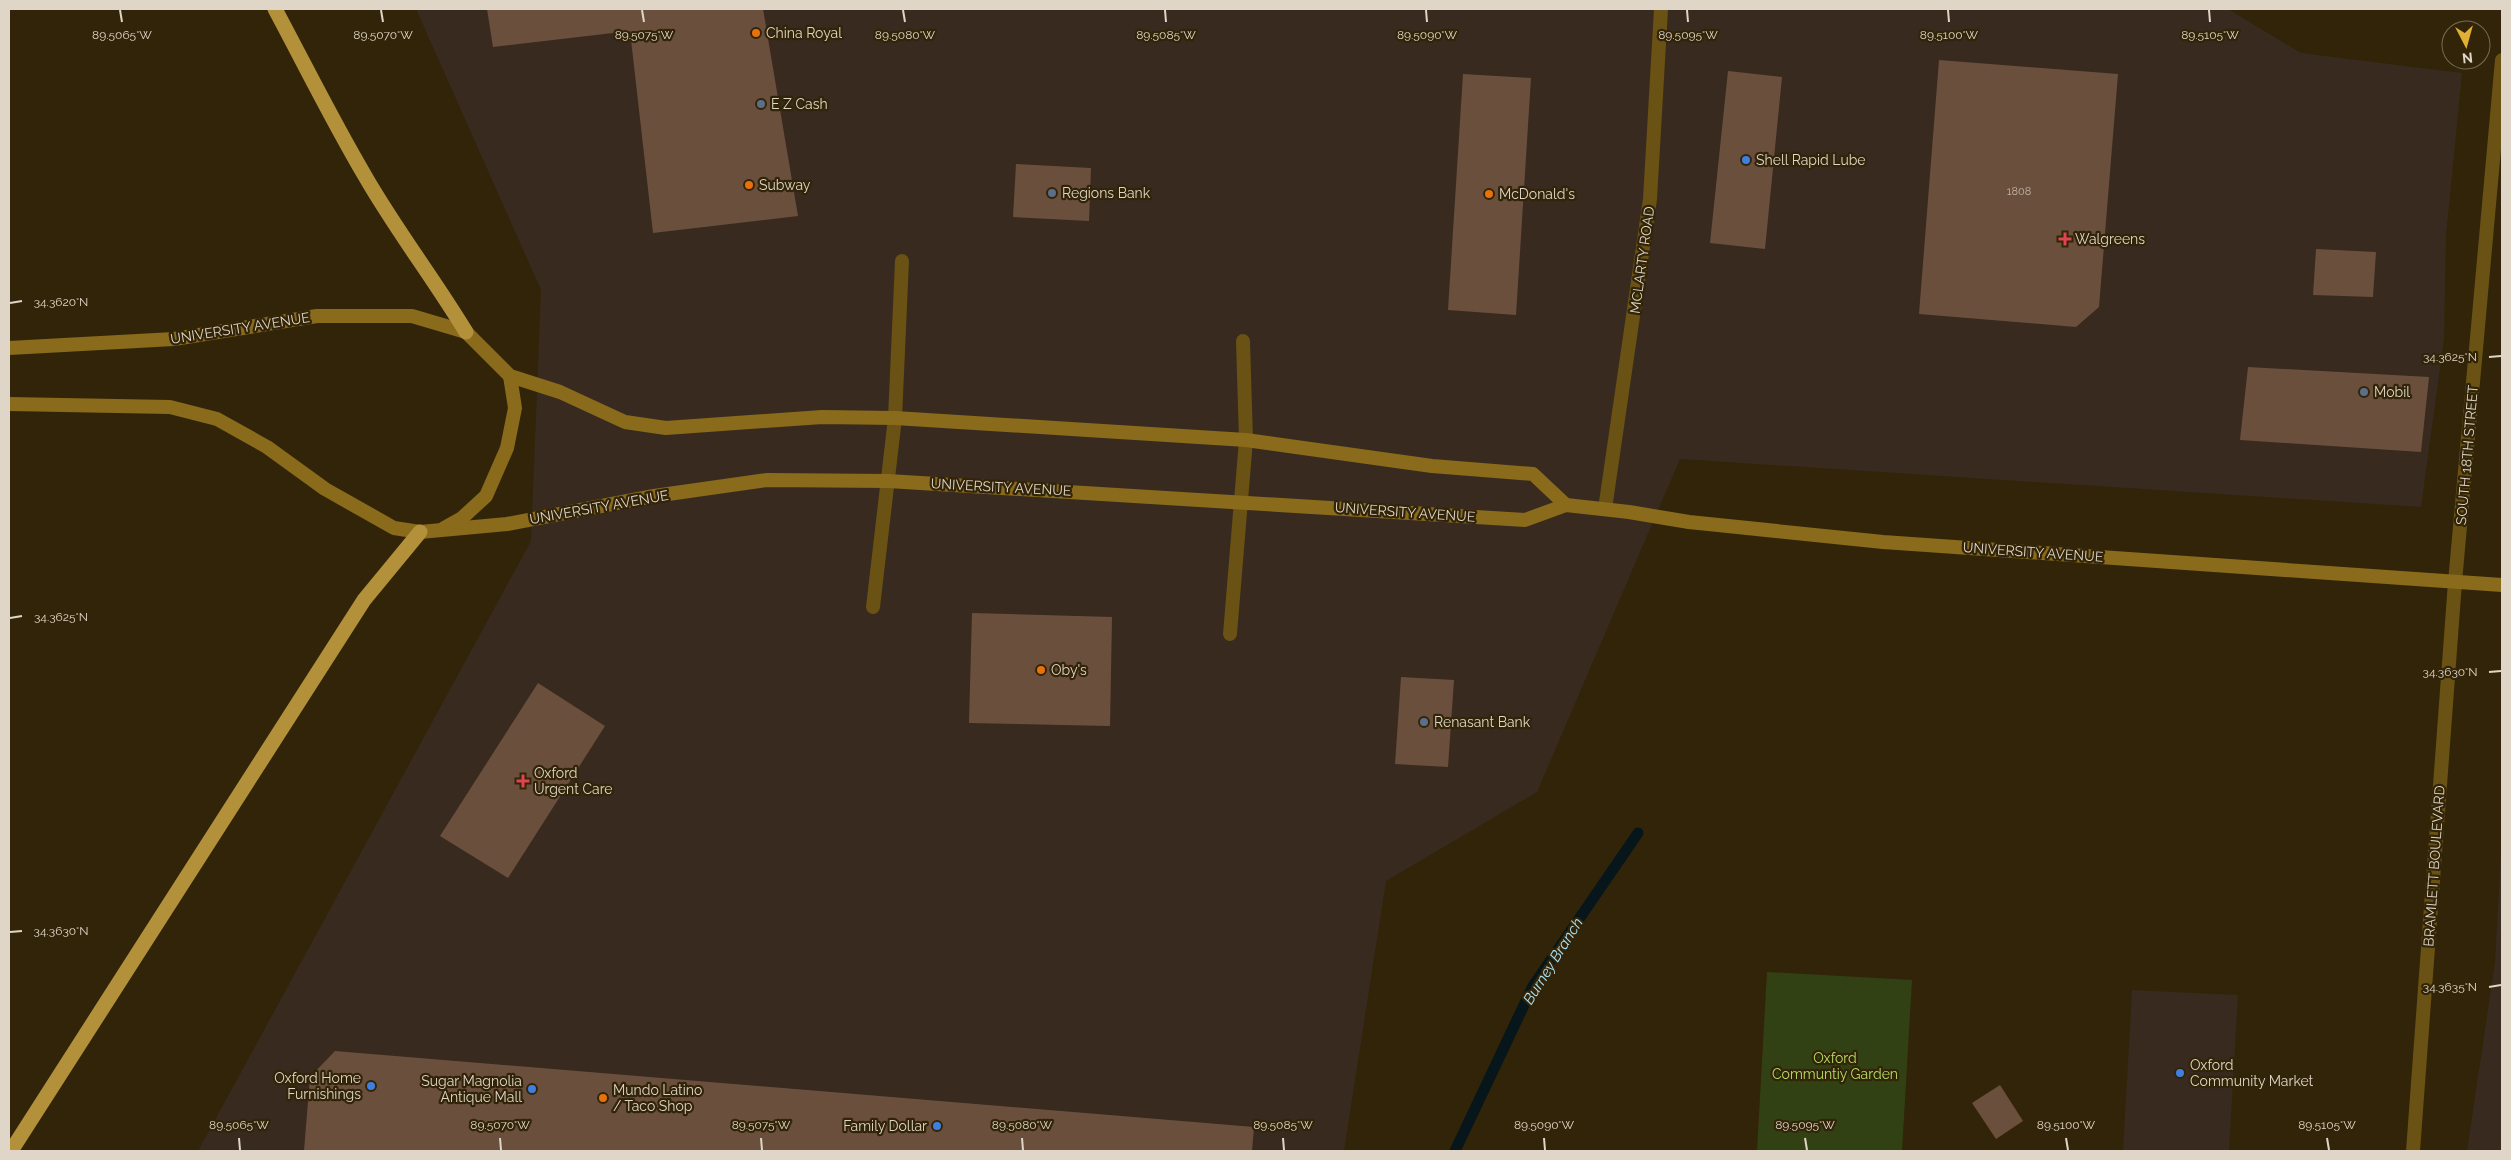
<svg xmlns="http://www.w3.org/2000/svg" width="2511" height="1160" viewBox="0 0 2511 1160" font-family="Raleway,sans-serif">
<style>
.commercial{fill:#382a1e}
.green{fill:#324113}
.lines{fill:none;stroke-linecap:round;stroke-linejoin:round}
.stream{stroke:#06161b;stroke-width:11}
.building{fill:#6b4f3d}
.service{stroke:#695213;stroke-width:14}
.minor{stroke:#695213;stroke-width:14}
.tertiary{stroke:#695213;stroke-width:14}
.secondary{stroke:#896b1b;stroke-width:14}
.motorway{stroke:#b3913b;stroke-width:15}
.ticks{fill:none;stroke:#dfd6c7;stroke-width:2}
.food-dot{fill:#e8710a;stroke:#322408;stroke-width:2}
.service-dot{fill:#5c6f8a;stroke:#322408;stroke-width:2}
.shop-dot{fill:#3f7fe0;stroke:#322408;stroke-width:2}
.health-dot{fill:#e0444e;stroke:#322408;stroke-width:2}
.labels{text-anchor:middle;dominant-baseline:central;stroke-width:4.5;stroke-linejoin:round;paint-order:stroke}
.number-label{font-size:11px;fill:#c2b4a4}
.poi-label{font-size:14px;fill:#dfd6c7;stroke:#322408;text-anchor:start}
.street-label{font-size:14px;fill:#dfd6c7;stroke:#322408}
.park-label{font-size:14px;fill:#b4de65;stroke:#322408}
.water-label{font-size:15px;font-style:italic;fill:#abe2f4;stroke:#322408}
.ticks-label{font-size:12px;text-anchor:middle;fill:#dfd6c7;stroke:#322408;stroke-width:4.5;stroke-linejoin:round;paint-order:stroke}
</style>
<rect width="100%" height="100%" fill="#322408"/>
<g class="commercial">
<path d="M416,9h1812l73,44 161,20 -16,163 -2,103 -23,168 -741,-48 -143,333 -151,89 -42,270h-1146l333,-610 10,-251z"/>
<path d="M2502,834v317h-35l28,-189z"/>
<path d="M2132,990l106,5 -9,156h-106z"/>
</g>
<path class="green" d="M1767,972l145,8 -10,171h-145z"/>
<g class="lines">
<path class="stream" d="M1455,1151l78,-165 105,-153"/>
</g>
<g class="building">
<path d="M487,9h276l35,207 -145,17 -23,-202 -137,16z"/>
<path d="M1939,60l179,14 -19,233 -23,20 -157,-13z"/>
<path d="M1728,71l54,6 -17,172 -55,-6z"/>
<path d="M1463,74l68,4 -15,237 -68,-5z"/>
<path d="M1016,164l75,4 -2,53 -76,-4z"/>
<path d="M2316,249l60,3 -3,45 -60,-2z"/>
<path d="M2248,367l181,10 -8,75 -181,-12z"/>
<path d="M972,613l140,4 -2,109 -141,-3z"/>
<path d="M1401,677l53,3 -6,87 -53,-3z"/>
<path d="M538,683l67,43 -97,152 -68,-42z"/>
<path d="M335,1051l919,76 -2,24h-948l6,-74z"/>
<path d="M2000,1085l23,36 -27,18 -24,-36z"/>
</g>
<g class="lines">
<g class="service">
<path d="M873,607l22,-189 7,-157"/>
<path d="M1230,634l16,-194 -3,-99"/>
</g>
<path class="minor" d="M1605,509l45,-310 11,-190"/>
<path class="tertiary" d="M2413,1151l42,-569 47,-522"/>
<g class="secondary">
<path d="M9,348l165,-9 143,-23h95l54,16 44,44 50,16 65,30 41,6 156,-11 73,1 351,22 186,26 101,8 33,31"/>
<path d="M9,404l161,3 47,12 50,28 58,42 69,39 26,4 87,-8 147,-28 113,-16 121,1 637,39 41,-15 63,7 60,10 194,20 619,43"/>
<path d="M444,528l18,-10 24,-22 21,-48 8,-40 -5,-32"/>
</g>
<g class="motorway">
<path d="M275,9c30,56 58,113 90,167 31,54 69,103 101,156"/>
<path d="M11,1151l353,-551 56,-68"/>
</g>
</g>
<path class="ticks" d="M120,10l2,12M381,10l2,12M642,10l2,12M903,10l2,12M1165,10l1,12M1426,10l1,12M1687,10l1,12M1948,10l1,12M2209,10l1,12M10,303l12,-2M2489,357l12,-1M10,618l12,-2M2489,672l12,-1M10,932l12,-1M2489,987l12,-2M239,1138l1,12M500,1138l1,12M761,1138l1,12M1022,1138l1,12M1283,1138l1,12M1544,1138l1,12M1805,1138l2,12M2066,1138l2,12M2327,1138l2,12"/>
<g class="food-dot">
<circle cx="756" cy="33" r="5"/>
<circle cx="749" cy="185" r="5"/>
<circle cx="1489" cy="194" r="5"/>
<circle cx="1041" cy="670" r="5"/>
<circle cx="603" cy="1098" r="5"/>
</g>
<g class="service-dot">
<circle cx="761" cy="104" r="5"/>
<circle cx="1052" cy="193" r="5"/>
<circle cx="2364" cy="392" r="5"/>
<circle cx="1424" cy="722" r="5"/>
</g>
<g class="shop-dot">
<circle cx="1746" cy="160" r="5"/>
<circle cx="2180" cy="1073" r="5"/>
<circle cx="371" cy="1086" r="5"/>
<circle cx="532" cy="1089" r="5"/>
<circle cx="937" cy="1126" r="5"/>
</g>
<g class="health-dot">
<path d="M2062.5 231.5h5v5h5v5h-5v5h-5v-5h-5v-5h5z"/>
<path d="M520.5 773.5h5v5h5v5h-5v5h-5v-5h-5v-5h5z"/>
</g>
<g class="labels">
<g class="number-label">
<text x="2019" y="191">1808</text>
</g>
<g class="poi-label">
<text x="766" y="33">China Royal</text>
<text x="771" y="104">E Z Cash</text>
<text x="1756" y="160">Shell Rapid Lube</text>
<text x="759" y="185">Subway</text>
<text x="1062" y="193">Regions Bank</text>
<text x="1499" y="194">McDonald's</text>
<text x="2075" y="239">Walgreens</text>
<text x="2374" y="392">Mobil</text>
<text x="1051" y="670">Oby's</text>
<text x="1434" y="722">Renasant Bank</text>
<text x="534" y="773">Oxford<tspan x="534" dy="16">Urgent Care</tspan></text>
<text x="2190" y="1065">Oxford<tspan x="2190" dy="16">Community Market</tspan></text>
<text x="361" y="1078" text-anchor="end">Oxford Home<tspan x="361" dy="16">Furnishings</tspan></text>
<text x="522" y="1081" text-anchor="end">Sugar Magnolia<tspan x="522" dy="16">Antique Mall</tspan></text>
<text x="613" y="1090">Mundo Latino<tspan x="613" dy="16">/ Taco Shop</tspan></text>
<text x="927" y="1126" text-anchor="end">Family Dollar</text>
</g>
<g class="street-label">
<text transform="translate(1642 260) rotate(-82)">MCLARTY ROAD</text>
<text transform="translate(240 328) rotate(-9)">UNIVERSITY AVENUE</text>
<text transform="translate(2467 455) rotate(-85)">SOUTH 18TH STREET</text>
<text transform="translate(1001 487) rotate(3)">UNIVERSITY AVENUE</text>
<text transform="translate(599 507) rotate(-10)">UNIVERSITY AVENUE</text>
<text transform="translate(1405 512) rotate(4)">UNIVERSITY AVENUE</text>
<text transform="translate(2033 552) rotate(4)">UNIVERSITY AVENUE</text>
<text transform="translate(2434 866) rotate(-86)">BRAMLETT BOULEVARD</text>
</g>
<g class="park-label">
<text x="1835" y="1058">Oxford<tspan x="1835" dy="16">Communtiy Garden</tspan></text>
</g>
<g class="water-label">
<text transform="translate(1553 961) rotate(-58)">Burney Branch</text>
</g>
</g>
<g class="ticks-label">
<text x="122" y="39">89.5065°W</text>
<text x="383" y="39">89.5070°W</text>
<text x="644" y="39">89.5075°W</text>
<text x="905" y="39">89.5080°W</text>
<text x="1166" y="39">89.5085°W</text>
<text x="1427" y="39">89.5090°W</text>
<text x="1688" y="39">89.5095°W</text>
<text x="1949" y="39">89.5100°W</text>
<text x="2210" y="39">89.5105°W</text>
<text x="61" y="306">34.3620°N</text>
<text x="2450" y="361">34.3625°N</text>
<text x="61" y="621">34.3625°N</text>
<text x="2450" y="676">34.3630°N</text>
<text x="61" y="935">34.3630°N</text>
<text x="2450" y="991">34.3635°N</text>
<text x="239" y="1129">89.5065°W</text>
<text x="500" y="1129">89.5070°W</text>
<text x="761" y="1129">89.5075°W</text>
<text x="1022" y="1129">89.5080°W</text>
<text x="1283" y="1129">89.5085°W</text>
<text x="1544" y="1129">89.5090°W</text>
<text x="1805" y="1129">89.5095°W</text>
<text x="2066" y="1129">89.5100°W</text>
<text x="2327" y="1129">89.5105°W</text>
</g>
<rect width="2511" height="1160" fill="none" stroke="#dfd6c7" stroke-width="20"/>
<g transform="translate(2466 45) rotate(174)"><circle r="24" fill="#322408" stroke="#776b54"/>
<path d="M0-4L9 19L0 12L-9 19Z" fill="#e0b034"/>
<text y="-8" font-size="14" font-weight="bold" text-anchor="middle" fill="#dfd6c7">N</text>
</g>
</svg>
